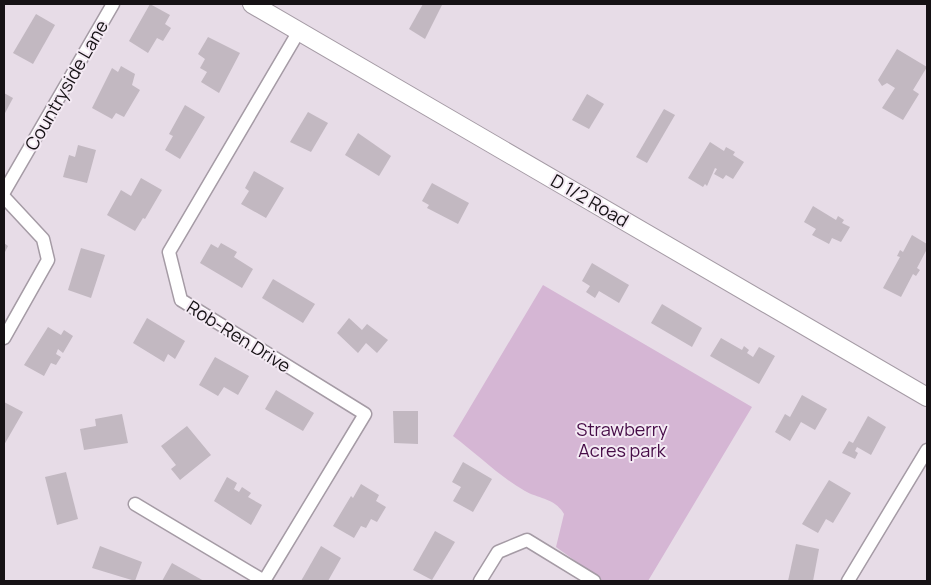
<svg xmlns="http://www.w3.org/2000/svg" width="931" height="585" viewBox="0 0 931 585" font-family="Manrope,sans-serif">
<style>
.green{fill:#d5b6d4}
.building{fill:#c2b8c1}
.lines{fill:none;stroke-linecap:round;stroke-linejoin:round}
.minor-casing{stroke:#a59ba5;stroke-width:15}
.secondary-casing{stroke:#a59ba5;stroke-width:20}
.minor{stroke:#fff;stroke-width:12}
.secondary{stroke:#fff;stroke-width:18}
.labels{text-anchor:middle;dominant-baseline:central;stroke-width:4;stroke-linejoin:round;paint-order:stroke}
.street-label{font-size:18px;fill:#161215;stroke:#f4eaf4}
.park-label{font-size:18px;fill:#460c47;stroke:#f4eaf4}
</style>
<rect width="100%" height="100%" fill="#e7dce7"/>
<path class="green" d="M543,285l209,122 -104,174h-45l-47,-34 8,-33c-9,-16 -25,-15 -39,-23 -25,-14 -49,-38 -72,-55z"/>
<g class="building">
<path d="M150,4l20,11 -5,9 6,4 -8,13 -6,-3 -9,15 -19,-12z"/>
<path d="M423,4l19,1 -17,34 -16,-10z"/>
<path d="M36,14l19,11 -22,39 -20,-11z"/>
<path d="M208,37l32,16 -21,40 -18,-11 6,-10 -7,-4 5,-9 -7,-5z"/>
<path d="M897,49l30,18 -14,23 6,4 -16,26 -21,-12 13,-20 -8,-5 -5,3 -4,-6z"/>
<path d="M121,66l14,8 -3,11 8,5 -16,27 -8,-4 -4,6 -20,-11 20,-40 6,4z"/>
<path d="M4,93l9,5 -9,17z"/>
<path d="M587,94l17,10 -15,25 -17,-9z"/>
<path d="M185,105l20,12 -25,42 -15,-9 8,-14 -4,-2z"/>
<path d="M664,109l11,6 -28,48 -11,-6z"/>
<path d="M308,112l20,11 -17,29 -21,-10z"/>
<path d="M358,133l33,23 -12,20 -34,-21z"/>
<path d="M710,142l14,9 2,-4 9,5 -2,3 11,7 -11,17 -7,-4 -3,4 -9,-5 3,-5 -2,-1 -8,18 -2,-2 -2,3 -15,-9z"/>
<path d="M78,145l18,5 -9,33 -24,-6 6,-22 6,2z"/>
<path d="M254,171l30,17 -18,30 -25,-14 8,-13 -4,-3z"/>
<path d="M141,178l21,12 -17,29 -2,-1 -8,13 -28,-16 14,-25 10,6z"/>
<path d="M432,183l37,20 -11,21 -31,-16 2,-3 -7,-4z"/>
<path d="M813,206l23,14 2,-4 6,4 -2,3 8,4 -9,15 -9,-4 -3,6 -17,-9 4,-6 -12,-7z"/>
<path d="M912,235l15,9v5l-10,19 3,2 -4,6 -3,-2 -12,23 -18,-9 17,-31 -3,-1 3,-6 3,2z"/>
<path d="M4,243l4,3 -4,8z"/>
<path d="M221,243l16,9 -3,5 19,12 -11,19 -42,-25 11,-19 7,4z"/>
<path d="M81,248l24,7 -14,43 -23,-8z"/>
<path d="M592,263l37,22 -10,18 -20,-12 -4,7 -9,-6 4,-6 -8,-5z"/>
<path d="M273,279l42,25 -12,19 -41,-25z"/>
<path d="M662,304l40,24 -10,19 -41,-24z"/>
<path d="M147,318l38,23 -10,18 -7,-5 -4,8 -31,-19z"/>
<path d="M349,318l13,12 5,-6 21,16 -11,13 -11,-10 -8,10 -21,-20z"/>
<path d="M48,327l13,8 3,-5 9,6 -10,17 -5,-4 -2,5 5,3 -5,8 -5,-2 -7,13 -20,-11z"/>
<path d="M721,338l21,12 2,-4 5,4 -2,3 6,4 6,-10 16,9 -16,28 -49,-28z"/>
<path d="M215,357l34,19 -11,19 -14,-8 -6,9 -19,-11z"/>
<path d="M276,390l38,23 -11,18 -38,-22z"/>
<path d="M802,395l25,14 -12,21 -14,-8 -11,19 -15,-9 10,-18 5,3z"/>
<path d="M4,402l19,10 -19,33z"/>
<path d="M393,411h25v33l-24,-1z"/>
<path d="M122,414l6,29 -44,7 -4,-21 16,-3 -1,-7z"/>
<path d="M868,416l18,11 -15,28 -14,-8 -2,4 3,2 -3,6 -13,-6 7,-12 4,2z"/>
<path d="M187,426l24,29 -31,25 -9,-11 5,-4 -15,-19z"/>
<path d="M463,462l29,17 -19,33 -20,-11 8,-14 -9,-5z"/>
<path d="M66,472l12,47 -21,6 -12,-48z"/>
<path d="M227,477l10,6 -3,6 5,3 3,-5 9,6 -3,4 14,8 -11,20 -37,-24z"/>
<path d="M829,480l22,13 -18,30 -7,-4 -8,14 -16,-9z"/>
<path d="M361,484l18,11 -3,6 10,6 -9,15 -6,-3 -5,9 -5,-2 -7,12 -21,-12 18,-30 2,2z"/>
<path d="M435,531l20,11 -23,38 -19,-10z"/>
<path d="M796,544l23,5 -6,32h-25z"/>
<path d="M100,546l42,16 -7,19 -43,-13z"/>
<path d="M321,546l20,12 -13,23h-27z"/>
<path d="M172,563l32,18h-42z"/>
</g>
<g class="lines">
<g class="minor-casing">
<g id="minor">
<path d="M4,192l109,-188"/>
<path d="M4,197l39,42 5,21 -44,78"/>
<path d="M135,504l129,77"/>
<path d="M264,581l101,-167 -184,-114 -12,-48 130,-221"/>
<path d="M480,581l18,-29 29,-12 67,41"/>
<path d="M848,581l79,-131"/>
</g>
</g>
<g class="secondary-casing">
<path id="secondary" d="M252,4l675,393"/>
</g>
<use href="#minor" class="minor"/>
<use href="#secondary" class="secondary"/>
</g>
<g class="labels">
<g class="street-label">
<text transform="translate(66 85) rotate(-60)">Countryside Lane</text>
<text transform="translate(590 200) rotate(30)">D 1/2 Road</text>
<text transform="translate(239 336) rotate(32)">Rob-Ren Drive</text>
</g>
<g class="park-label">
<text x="622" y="429">Strawberry<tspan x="622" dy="21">Acres park</tspan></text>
</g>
</g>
<rect width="931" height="585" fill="none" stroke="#161215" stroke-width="10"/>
</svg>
